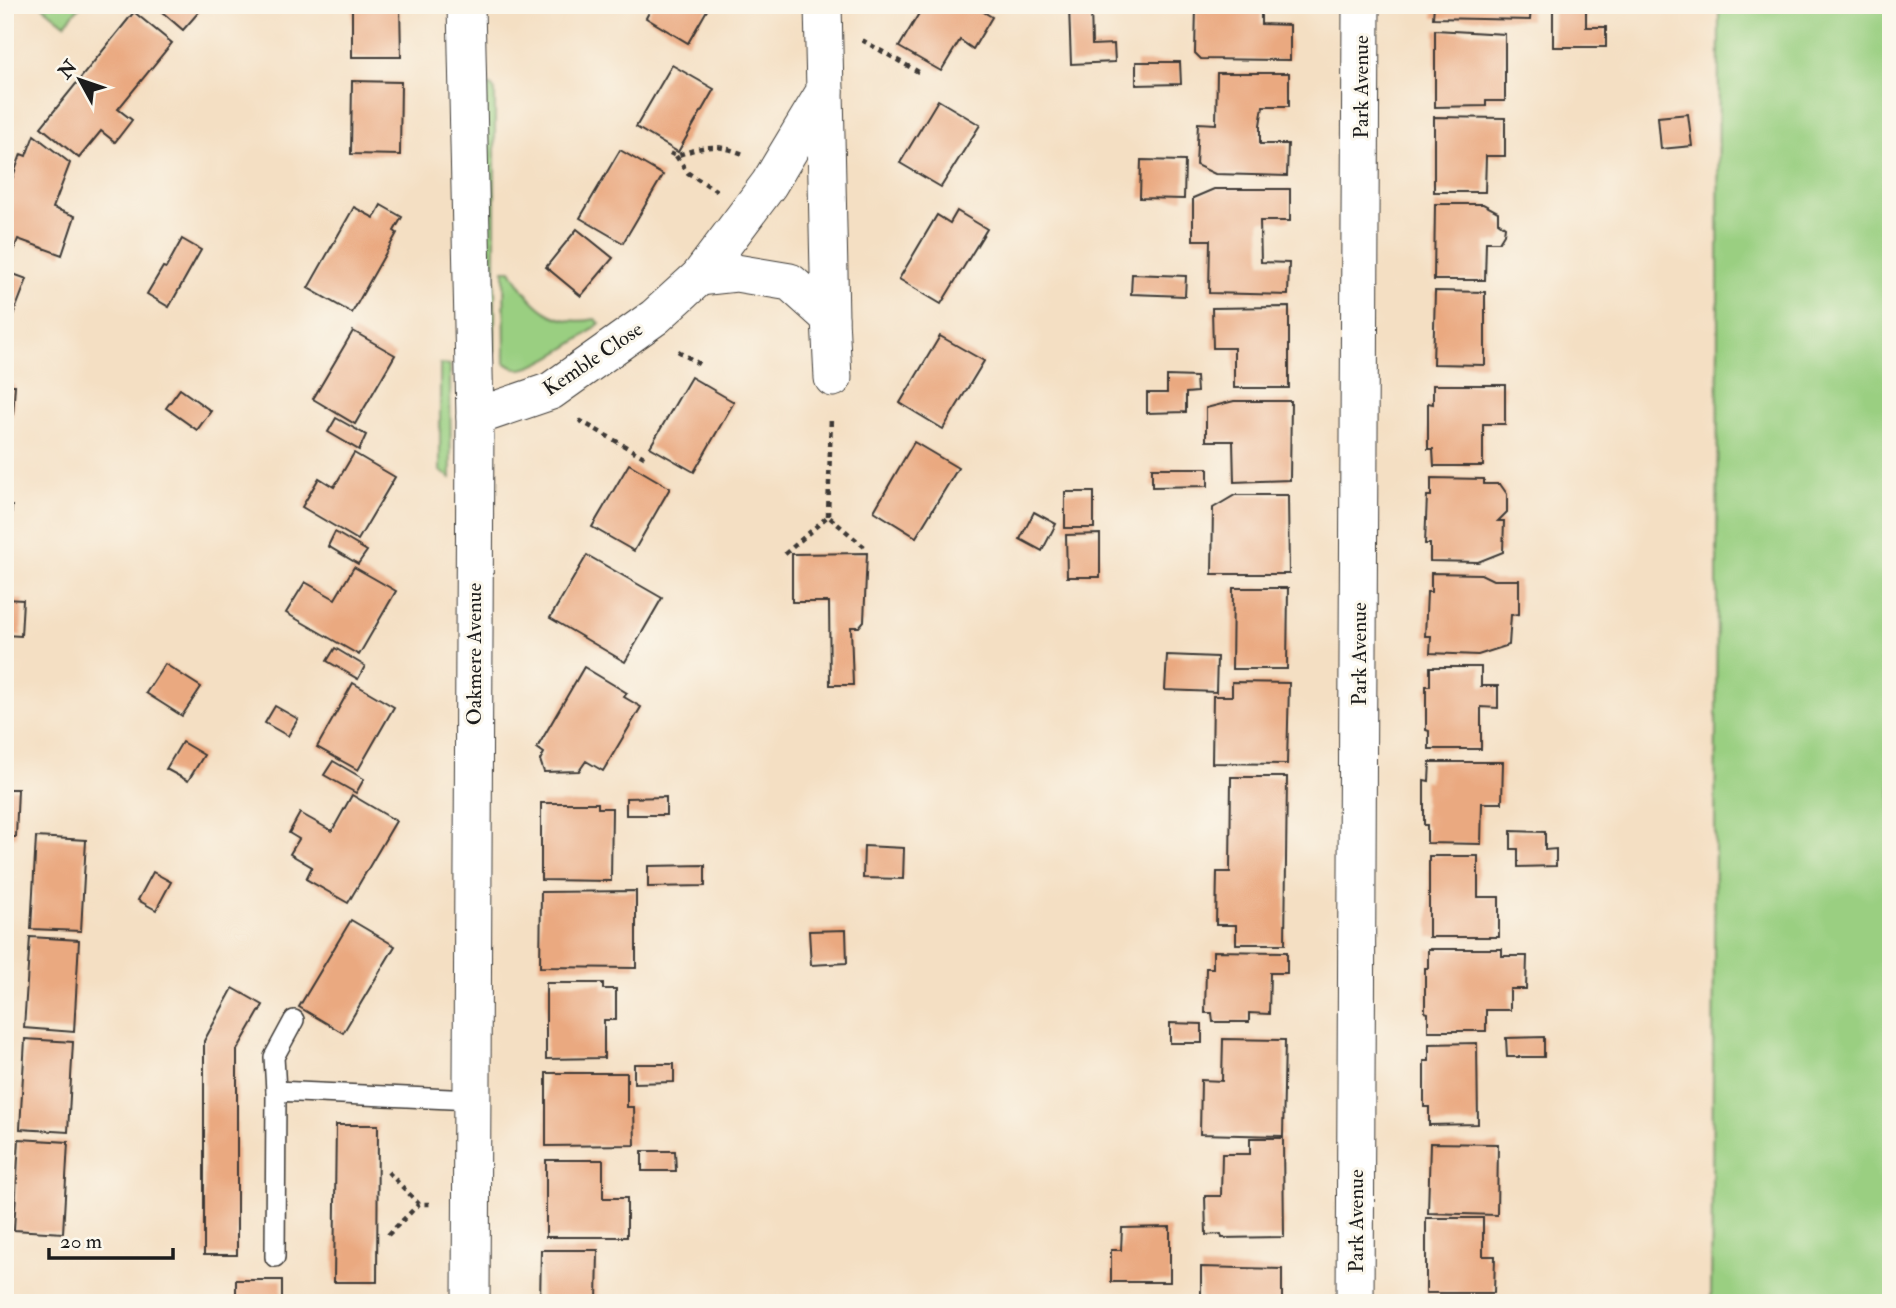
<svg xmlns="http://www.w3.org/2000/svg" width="1896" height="1308" viewBox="0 0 1896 1308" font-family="'IM FELL Double Pica',serif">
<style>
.green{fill:#9acf81;stroke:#5b764e;stroke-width:2}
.building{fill:#eaa980}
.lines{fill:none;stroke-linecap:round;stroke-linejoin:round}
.lane-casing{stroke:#3c3935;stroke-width:22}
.street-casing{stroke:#3c3935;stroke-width:39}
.path{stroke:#3c3935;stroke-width:4.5;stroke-dasharray:5 5;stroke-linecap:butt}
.lane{stroke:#fff;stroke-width:19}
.street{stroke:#fff;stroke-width:37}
.labels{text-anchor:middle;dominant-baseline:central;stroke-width:6;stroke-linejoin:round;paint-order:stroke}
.street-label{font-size:21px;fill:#1c1c1c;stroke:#fbf7ec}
</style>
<rect width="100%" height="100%" fill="#fbf7ec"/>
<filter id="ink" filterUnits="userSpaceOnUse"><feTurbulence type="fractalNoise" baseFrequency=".0143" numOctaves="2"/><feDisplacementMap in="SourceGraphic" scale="14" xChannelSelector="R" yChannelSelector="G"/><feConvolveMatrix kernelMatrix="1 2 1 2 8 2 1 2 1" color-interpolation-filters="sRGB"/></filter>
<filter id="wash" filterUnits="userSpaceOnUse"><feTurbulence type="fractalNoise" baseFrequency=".00686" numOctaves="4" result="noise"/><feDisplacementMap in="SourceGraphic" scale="28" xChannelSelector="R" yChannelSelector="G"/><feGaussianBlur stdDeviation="1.57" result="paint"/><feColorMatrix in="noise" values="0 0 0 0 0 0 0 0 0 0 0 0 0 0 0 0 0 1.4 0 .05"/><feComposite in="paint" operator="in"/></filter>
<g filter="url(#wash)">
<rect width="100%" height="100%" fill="#f4dfc3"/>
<g class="green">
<path d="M41,5h40l-16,19z"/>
<path d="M1719,5h172v1298h-180l6,-704z"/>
<path d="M483,86h8l4,5v260h-9z"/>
<path d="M504,270h7c19,34 42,58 84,49l5,4c-12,12 -63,45 -79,46 -7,1 -10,-3 -16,-6z"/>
<path d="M440,364l10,1 1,113 -11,-7z"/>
</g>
<g id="blocks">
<g class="building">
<path d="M154,5h51l-22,25z"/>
<path d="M352,5h48l1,52h-49z"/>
<path d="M653,5h57l-22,38 -42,-25z"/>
<path d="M924,5h48l20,12 -19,32 -13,-9 -19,31 -42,-24z"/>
<path d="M1196,5h65v19l29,1v35l-89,-1 -6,-6z"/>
<path d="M1434,5h97l-1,15 -97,-2z"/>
<path d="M1091,6l1,39 22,-1 1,18 -44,2 -2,-57z"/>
<path d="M1553,8h33v19h20v20h-53z"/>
<path d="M134,12l38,31 -54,66 14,11 -17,22 -14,-11 -22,27 -38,-31z"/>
<path d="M1435,30l70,4v67h-19v5l-51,1z"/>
<path d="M1136,62h44l1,22 -45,1z"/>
<path d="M672,65l42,24 -36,63 -42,-25z"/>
<path d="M1217,73h72v33h-26l-3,19v19h28l-1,32 -72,-2 -19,-9 2,-42 18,1z"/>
<path d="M352,81l49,1 -1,73 -49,-1z"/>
<path d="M938,100l42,25 -39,62 -41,-24z"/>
<path d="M1688,114l4,32 -31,3 -3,-32z"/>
<path d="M1434,117l71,1v38h-19l-1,36h-51z"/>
<path d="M34,135l36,28 -17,45 22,8 -13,39 -44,-16 -5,13 -8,-3v-50l16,-45 5,2z"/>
<path d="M620,150l43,25 -40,68 -43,-25z"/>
<path d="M1141,160l44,1 -1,38 -44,-1z"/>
<path d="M1214,189h76v32h-30l1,41 28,1 -1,32 -79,-2 1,-53h-17v-42z"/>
<path d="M1435,204h48l15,8v10l7,5 -1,7 -5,8h-13l-1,38h-51z"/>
<path d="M381,205l21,12 -8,14 3,2 -45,80 -44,-25 46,-81 20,11z"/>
<path d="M957,211l30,18 -46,75 -42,-25 38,-64 13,8z"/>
<path d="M577,229l36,29 -32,38 -35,-29z"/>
<path d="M182,239l19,11 -32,57 -22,-13 16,-27 3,1z"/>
<path d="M5,271l22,8 -22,57z"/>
<path d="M1132,274l54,2 -1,20 -54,-2z"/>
<path d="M1435,291l50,1v73l-52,-1z"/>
<path d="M1289,307v81h-55v-40h-21l-1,-40z"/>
<path d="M353,331l42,24 -40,69 -42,-25z"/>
<path d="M940,336l44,25 -41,68 -43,-26z"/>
<path d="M1167,376l29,1 1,15 -11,1v19l-39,1v-20h20z"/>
<path d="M691,377l43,25 -40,70 -44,-25z"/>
<path d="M5,385h10l-2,30 -8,-1z"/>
<path d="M1433,385h72v39h-22v42h-49l-1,-17h-5v-46l5,1z"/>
<path d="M180,389l31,22 -14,19 -31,-22z"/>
<path d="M1234,401h57l-1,79 -56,2 -1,-41h-27v-33z"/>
<path d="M336,418l30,17 -7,15 -31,-18z"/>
<path d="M914,442l44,26 -42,69 -42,-26z"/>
<path d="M354,453l41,24 -37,63 -56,-33 17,-29 15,9z"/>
<path d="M629,464l41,24 -36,63 -42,-24z"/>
<path d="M1152,468h56v18l-56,1z"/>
<path d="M1431,478l53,1v5h16l7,10v18l-9,9h6l-1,31 -25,10 -48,-1v-17h-5l2,-48h4z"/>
<rect x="1065" y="492" width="29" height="36"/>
<path d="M1235,495h53l1,79h-77l1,-66z"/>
<path d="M5,505l7,1 -3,37 -4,-1z"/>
<path d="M1034,512l22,12 -14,27 -22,-12z"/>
<path d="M335,532l32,19 -9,13 -30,-18z"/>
<path d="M1100,534v43h-33l-1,-42z"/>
<path d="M867,553l-3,68 -5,6h-8l2,58h-23l-1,-83h-37v-48z"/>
<path d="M587,555l75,43 -37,64 -75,-44z"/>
<path d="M354,567l42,24 -37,64 -73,-42 19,-31 30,17z"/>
<path d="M1431,573l50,1 12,6h26v34l-8,1 -2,30 -31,10 -48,-2 1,-17h-6l2,-44h4z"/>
<path d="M1233,588h55l-1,81h-55z"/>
<path d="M5,599l18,1 -2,36 -16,-1z"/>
<path d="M335,648l30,18 -7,13 -31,-18z"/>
<path d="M1167,655l50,2 -1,35 -51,-2z"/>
<path d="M165,664l36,23 -19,29 -36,-23z"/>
<path d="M584,667l43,26 -3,4 17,10 -38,64 -17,-10 -7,10 -35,1 -4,-12 4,-7 -7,-5z"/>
<path d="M1430,667h51v19h17v22l-17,-1v42h-52v-18l-3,-1v-44h4z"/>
<path d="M1232,682l57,1 -2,81 -75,-1 1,-67h19z"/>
<path d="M353,683l41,24 -36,63 -41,-23z"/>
<path d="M275,706l23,13 -10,17 -23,-13z"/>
<path d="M182,742l22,13 -16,26 -22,-12z"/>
<path d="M333,761l31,18 -8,14 -32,-18z"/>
<path d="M1430,762h73l-1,41h-20l-1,41 -54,-1v-18h-3v-45l5,1z"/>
<path d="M1231,777h56l-2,167h-49v-19h-20l1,-53h13z"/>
<path d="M5,789h13l-2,48h-11z"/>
<path d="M352,795l44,26 -48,82 -42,-24 6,-12 -22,-13 9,-15 -10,-6 11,-20 32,18z"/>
<path d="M666,797v18h-40v-17z"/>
<path d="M541,803h57v5h14l-1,73 -70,-1z"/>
<path d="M1511,831l34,1v18l11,-1v17l-38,1v-18h-7z"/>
<path d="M36,837l50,3 -5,91 -50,-2z"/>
<path d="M864,846l40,2 -1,31 -40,-1z"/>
<path d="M1429,856h49v41h21v40h-70z"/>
<path d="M705,865v21l-57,1v-21z"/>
<path d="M153,872l18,10 -15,28 -18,-10z"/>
<path d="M636,891v77l-96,-1 1,-75z"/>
<path d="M351,920l44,26 -52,87 -44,-26z"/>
<path d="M846,930l1,33 -36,2 -2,-34z"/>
<path d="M30,937l49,3 -5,92 -50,-4z"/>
<path d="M1428,949h74v7h25l-1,33h-16v21h-24v21h-58v-18l-3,-1v-44h3z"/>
<path d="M1213,951l74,1v21h-17l-1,41 -20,-1v9h-36l-1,-9h-7l1,-45h7z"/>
<path d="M546,983h57v6h13v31h-12v38l-58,1z"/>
<path d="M233,988l30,17 -26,45v205h-33v-214z"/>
<path d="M1170,1023l32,1v19h-32z"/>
<path d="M1544,1037v20h-37l-1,-19z"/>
<path d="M25,1039l48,3 -5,90 -48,-3z"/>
<path d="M1223,1039l62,1 -2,96 -83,-2 1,-54 21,1z"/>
<path d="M1477,1043l1,81 -49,1v-18h-5v-46h5v-17z"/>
<path d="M634,1064h40v18l-40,1z"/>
<path d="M546,1073h81v34h7l1,38 -89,1z"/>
<path d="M336,1125h42l-1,157h-43z"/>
<path d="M1250,1138h33l1,99 -62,1 -1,-4 -15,1 -1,-39h16l1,-42h28z"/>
<path d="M19,1139l49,3 -5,91 -49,-3z"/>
<path d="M1430,1143l68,1 -1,71 -69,-2z"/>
<path d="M642,1151h33l1,20h-34z"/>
<path d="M546,1160h57v38h24v39h-81z"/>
<path d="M1426,1218h57v38h12l-1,37h-68z"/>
<path d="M1170,1227v55h-59v-32h10l1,-22z"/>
<path d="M541,1250h57l-1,53h-57z"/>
<path d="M1201,1267l81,2v34h-81z"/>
<rect x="236" y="1280" width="46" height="23"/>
<path d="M1533,1299l1,4h-44v-3z"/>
</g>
</g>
</g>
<g filter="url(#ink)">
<use href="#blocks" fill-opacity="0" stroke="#3c3935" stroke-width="2"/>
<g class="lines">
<g class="lane-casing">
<g id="lane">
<path d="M276,1091l-2,-34 20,-37"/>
<path d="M275,1257l1,-166 196,9"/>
</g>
</g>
<g class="street-casing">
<g id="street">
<path d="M466,5l9,412 -4,886"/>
<path d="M699,277l37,-4 54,9 40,36 -5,-227"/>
<path d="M830,318l3,60"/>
<path d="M475,417l76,-26 104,-74 44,-40 70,-93 56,-93 -2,-86"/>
<path d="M1355,1303l6,-1298"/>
</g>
</g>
<g class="path">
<path d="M862,40l60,34"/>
<path d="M670,153l6,3c27,-10 39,-13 67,-2"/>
<path d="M676,156l12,17 29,18"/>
<path d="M678,351l21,13"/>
<path d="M579,420l65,37"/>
<path d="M828,516l3,-100"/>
<path d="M785,554l43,-38 40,34"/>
<path d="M388,1172l31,32h14"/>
<path d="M388,1235l31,-31"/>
</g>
<use href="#lane" class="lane"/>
<use href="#street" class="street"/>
</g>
</g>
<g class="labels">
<g class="street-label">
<text transform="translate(1361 87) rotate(-90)">Park Avenue</text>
<text transform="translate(593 359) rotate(-34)">Kemble Close</text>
<text transform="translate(474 654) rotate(-90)">Oakmere Avenue</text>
<text transform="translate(1359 654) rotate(-90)">Park Avenue</text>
<text transform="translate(1356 1221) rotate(-90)">Park Avenue</text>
</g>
</g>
<rect width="1896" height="1308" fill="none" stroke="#fbf7ec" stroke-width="28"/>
<g transform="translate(80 80) rotate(310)" stroke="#fbf7ec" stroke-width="5" paint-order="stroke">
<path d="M0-5L12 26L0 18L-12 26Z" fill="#1c1c1c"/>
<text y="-10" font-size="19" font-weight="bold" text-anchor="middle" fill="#1c1c1c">N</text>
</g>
<path d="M49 1248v10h124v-10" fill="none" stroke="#1c1c1c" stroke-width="3.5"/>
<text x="60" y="1248" font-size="21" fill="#1c1c1c" stroke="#fbf7ec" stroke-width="5" paint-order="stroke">20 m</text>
</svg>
